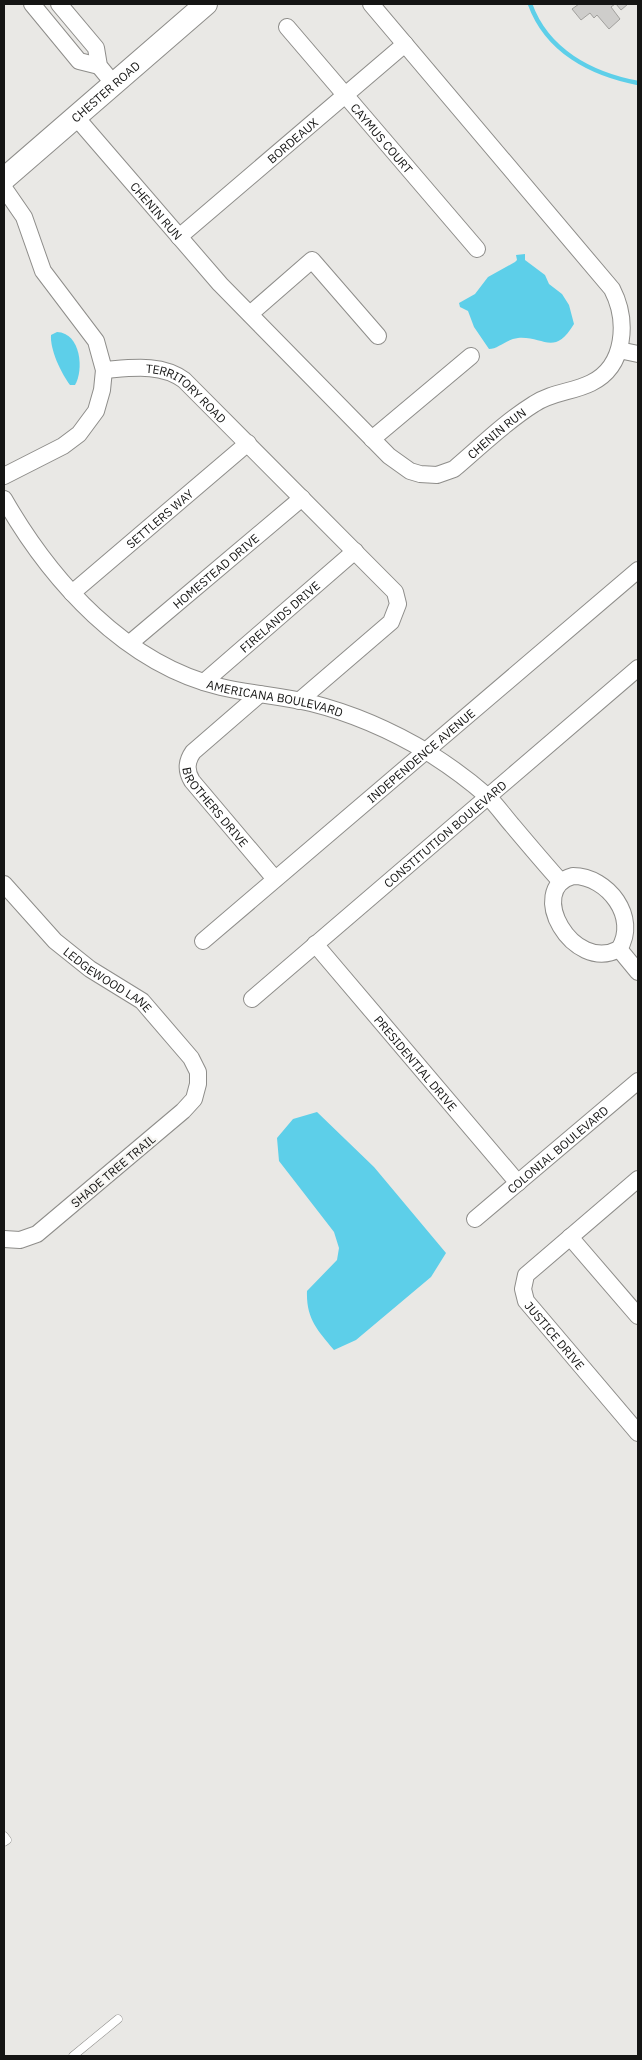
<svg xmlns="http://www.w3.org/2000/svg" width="642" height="2060" viewBox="0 0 642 2060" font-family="'IBM Plex Sans',sans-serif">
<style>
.water{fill:#5dcfe9}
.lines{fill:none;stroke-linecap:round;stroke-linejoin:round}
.stream{stroke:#5dcfe9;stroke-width:4.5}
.building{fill:#cecdcb;stroke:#a1a09d}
.lane-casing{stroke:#8e8d8a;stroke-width:9}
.street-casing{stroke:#8e8d8a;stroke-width:18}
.secondary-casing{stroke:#8e8d8a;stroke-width:24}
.lane{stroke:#fff;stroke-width:8}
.street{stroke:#fff;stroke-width:16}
.secondary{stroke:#fff;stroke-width:22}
.labels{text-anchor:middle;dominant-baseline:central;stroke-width:4.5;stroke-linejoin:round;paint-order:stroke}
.street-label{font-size:12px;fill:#151514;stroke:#f6f5f2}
</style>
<rect width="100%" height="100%" fill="#e9e8e5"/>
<g class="water">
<path d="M525,254v6l20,15 4,9 13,10 7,11 5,19c-20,33 -30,12 -56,14 -11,1 -20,11 -29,11l-15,-22 -6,-16 -8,-4 -1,-4 16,-9 13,-17 27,-15 2,-2 -1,-5z"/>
<path d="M57,332c24,1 27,38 18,53h-5c-9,-12 -20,-35 -19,-50z"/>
<path d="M317,1112l57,55 72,86 -15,24 -75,63 -22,10c-17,-20 -28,-32 -27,-59l30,-31 2,-12 -5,-16 -55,-71 -2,-23 16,-19z"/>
</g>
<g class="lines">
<path class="stream" d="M530,4c17,47 61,70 108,79"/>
</g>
<g class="building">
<path d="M579,4h36l-4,3 9,12 -11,10 -12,-14 -3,3 -4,-5 -9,7 -9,-11z"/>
<path d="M616,4h12l-7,6z"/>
</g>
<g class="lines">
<g class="lane-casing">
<g id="lane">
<path d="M4,1836l3,4 -3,2"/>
<path d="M73,2056l45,-37"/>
</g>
</g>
<g class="street-casing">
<g id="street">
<path d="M32,4l47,57 20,5"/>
<path d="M59,4l37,44 3,18 14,17"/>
<path id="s1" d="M287,27l190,222"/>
<path id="s2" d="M75,116l145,168 169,172 21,15 10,3 17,1 17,-6c26,-22 51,-47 80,-65 18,-12 39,-12 57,-21 35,-17 37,-63 21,-94l-241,-285"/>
<path d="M4,188l20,29 19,54 53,70 8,29 -2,20 -6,21 -17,23 -16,12 -59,30"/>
<path id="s3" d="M179,237l226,-193"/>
<path d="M250,314l62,-54 66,76"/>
<path d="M619,350l19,4"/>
<path id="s4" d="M104,370c27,-2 57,-7 80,10l211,212 3,12 -7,18 -92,79"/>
<path d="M372,439l99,-83"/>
<path id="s5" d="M4,499c47,82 121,165 217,188 30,7 60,9 90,16 40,10 83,29 118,50 19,12 41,28 58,43 9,8 17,20 25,29 16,19 32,38 49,57"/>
<path id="s6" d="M72,593l176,-150"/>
<path id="s7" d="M130,643l172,-145"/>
<path id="s8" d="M204,682l151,-131"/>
<path id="s9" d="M260,694l-67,58c-7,10 -7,19 -1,29l83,98"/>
<path d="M573,876c35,0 66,42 46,73 -46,25 -94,-60 -46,-73z"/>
<path id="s10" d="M4,884l51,57 35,28 52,32 49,57 7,14v12l-4,15 -11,12 -146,123 -17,6 -16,-1"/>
<path id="s11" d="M203,941l435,-371"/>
<path id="s12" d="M315,944l203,239"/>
<path d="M619,949l19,23"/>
<path id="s13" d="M252,999l386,-331"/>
<path id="s14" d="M638,1179l-112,96 -3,14 3,12 112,132"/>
<path id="s15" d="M475,1219l163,-138"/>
<path d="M570,1237l68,79"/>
</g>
</g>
<g class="secondary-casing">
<g id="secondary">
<path id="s16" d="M4,179l202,-175"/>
</g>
</g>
<use href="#lane" class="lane"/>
<use href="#street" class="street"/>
<use href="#secondary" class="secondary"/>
</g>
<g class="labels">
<g class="street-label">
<text stroke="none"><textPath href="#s16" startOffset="134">CHESTER ROAD</textPath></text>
<text stroke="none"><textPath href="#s1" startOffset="146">CAYMUS COURT</textPath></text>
<text stroke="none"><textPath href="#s3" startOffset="149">BORDEAUX</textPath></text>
<text stroke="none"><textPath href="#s2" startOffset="125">CHENIN RUN</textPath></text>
<text stroke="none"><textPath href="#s4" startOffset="91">TERRITORY ROAD</textPath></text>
<text stroke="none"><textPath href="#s2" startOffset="590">CHENIN RUN</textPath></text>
<text stroke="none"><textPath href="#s6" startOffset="115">SETTLERS WAY</textPath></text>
<text stroke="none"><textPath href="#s7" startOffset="112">HOMESTEAD DRIVE</textPath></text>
<text stroke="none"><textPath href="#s8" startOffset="100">FIRELANDS DRIVE</textPath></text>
<text stroke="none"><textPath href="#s5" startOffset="350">AMERICANA BOULEVARD</textPath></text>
<text stroke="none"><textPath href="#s11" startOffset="286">INDEPENDENCE AVENUE</textPath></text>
<text stroke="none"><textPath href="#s9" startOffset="154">BROTHERS DRIVE</textPath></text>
<text stroke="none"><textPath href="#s13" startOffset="254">CONSTITUTION BOULEVARD</textPath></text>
<text stroke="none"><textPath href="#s10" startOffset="142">LEDGEWOOD LANE</textPath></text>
<text stroke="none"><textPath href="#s12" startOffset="156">PRESIDENTIAL DRIVE</textPath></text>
<text stroke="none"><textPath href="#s15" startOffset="108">COLONIAL BOULEVARD</textPath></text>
<text transform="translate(113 1171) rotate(-40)">SHADE TREE TRAIL</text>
<text stroke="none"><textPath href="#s14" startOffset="219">JUSTICE DRIVE</textPath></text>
</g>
</g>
<rect width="642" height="2060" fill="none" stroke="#151514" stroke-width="10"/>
</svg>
